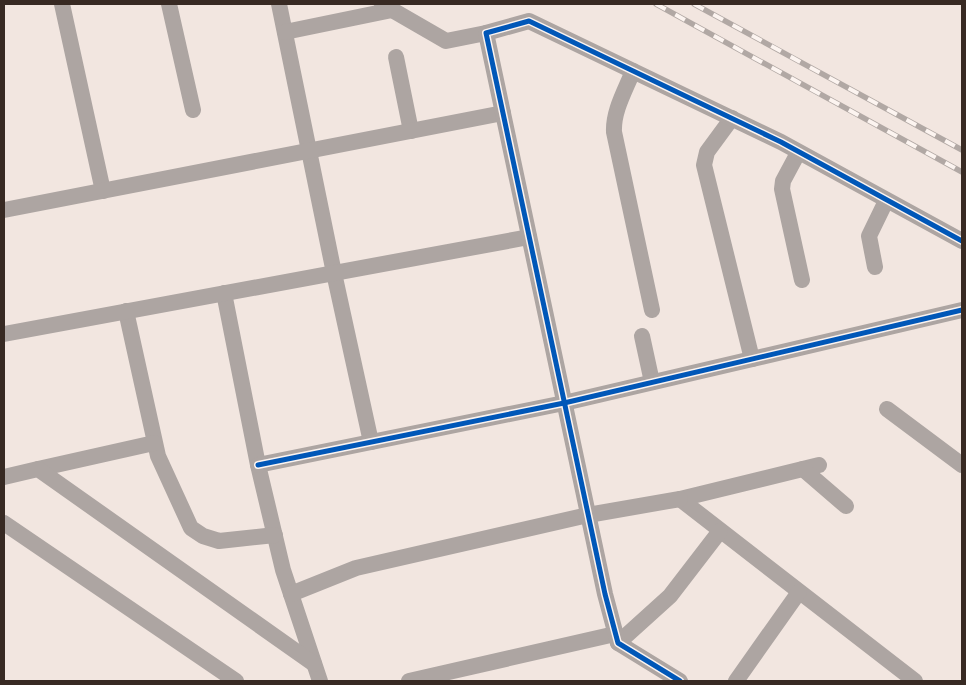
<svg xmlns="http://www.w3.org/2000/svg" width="966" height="685" viewBox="0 0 966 685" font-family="'Exo 2',sans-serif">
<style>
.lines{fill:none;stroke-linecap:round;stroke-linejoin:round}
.street{stroke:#ada5a2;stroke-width:16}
.rail-casing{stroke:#b1a8a4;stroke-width:5.5}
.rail{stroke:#fcf4f0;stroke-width:4;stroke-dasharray:11;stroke-linecap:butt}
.cycleway-casing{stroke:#fcf4f0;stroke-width:8}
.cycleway{stroke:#0057b8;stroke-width:5}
</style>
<rect width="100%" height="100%" fill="#f2e6e0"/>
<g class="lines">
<g class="street">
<path d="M62,4l41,187"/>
<path d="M169,4l24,106"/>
<path d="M279,4l55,269 37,169"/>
<path d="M382,4l64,37 40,-8"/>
<path d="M285,32l107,-22"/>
<path d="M396,57l15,74"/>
<path d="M633,71c-8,20 -20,40 -19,61l38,178"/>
<path d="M732,118l-25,34 -3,13 48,194"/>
<path d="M798,153l-15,28 -1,8 20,91"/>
<path d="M4,210l499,-97"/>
<path d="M875,267l-6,-31 17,-35"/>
<path d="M224,293l34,172 25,105 37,111"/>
<path d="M126,311l32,145 33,72 12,8 16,5 56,-6"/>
<path d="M4,334l525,-97"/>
<path d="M642,336l10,46"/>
<path d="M887,409l75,56"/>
<path d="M258,465l306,-62 398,-93"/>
<path d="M819,465l-139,34 235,182"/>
<path d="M38,469l116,-26"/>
<path d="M803,469l43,37"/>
<path d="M4,477l34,-8 276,195"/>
<path d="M4,523l232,158"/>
<path d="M291,594l65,-26 232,-53 92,-16"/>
<path d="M618,643l52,-47 50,-65"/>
<path d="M409,681l206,-47"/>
<path d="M680,681l-62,-38 -13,-49 -119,-561 43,-12 252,121 181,99"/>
<path d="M736,681l63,-89"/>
</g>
<g class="rail-casing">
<g id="rail">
<path d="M656,4l306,168"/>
<path d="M694,4l268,146"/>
</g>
</g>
<use href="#rail" class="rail"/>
<g class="cycleway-casing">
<g id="cycleway">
<path d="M258,465l306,-62 398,-93"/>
<path d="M680,681l-62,-38 -13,-49 -119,-561 43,-12 252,121 181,99"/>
</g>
</g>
<use href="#cycleway" class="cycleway"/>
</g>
<rect width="966" height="685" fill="none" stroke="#382a23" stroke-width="10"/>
</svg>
